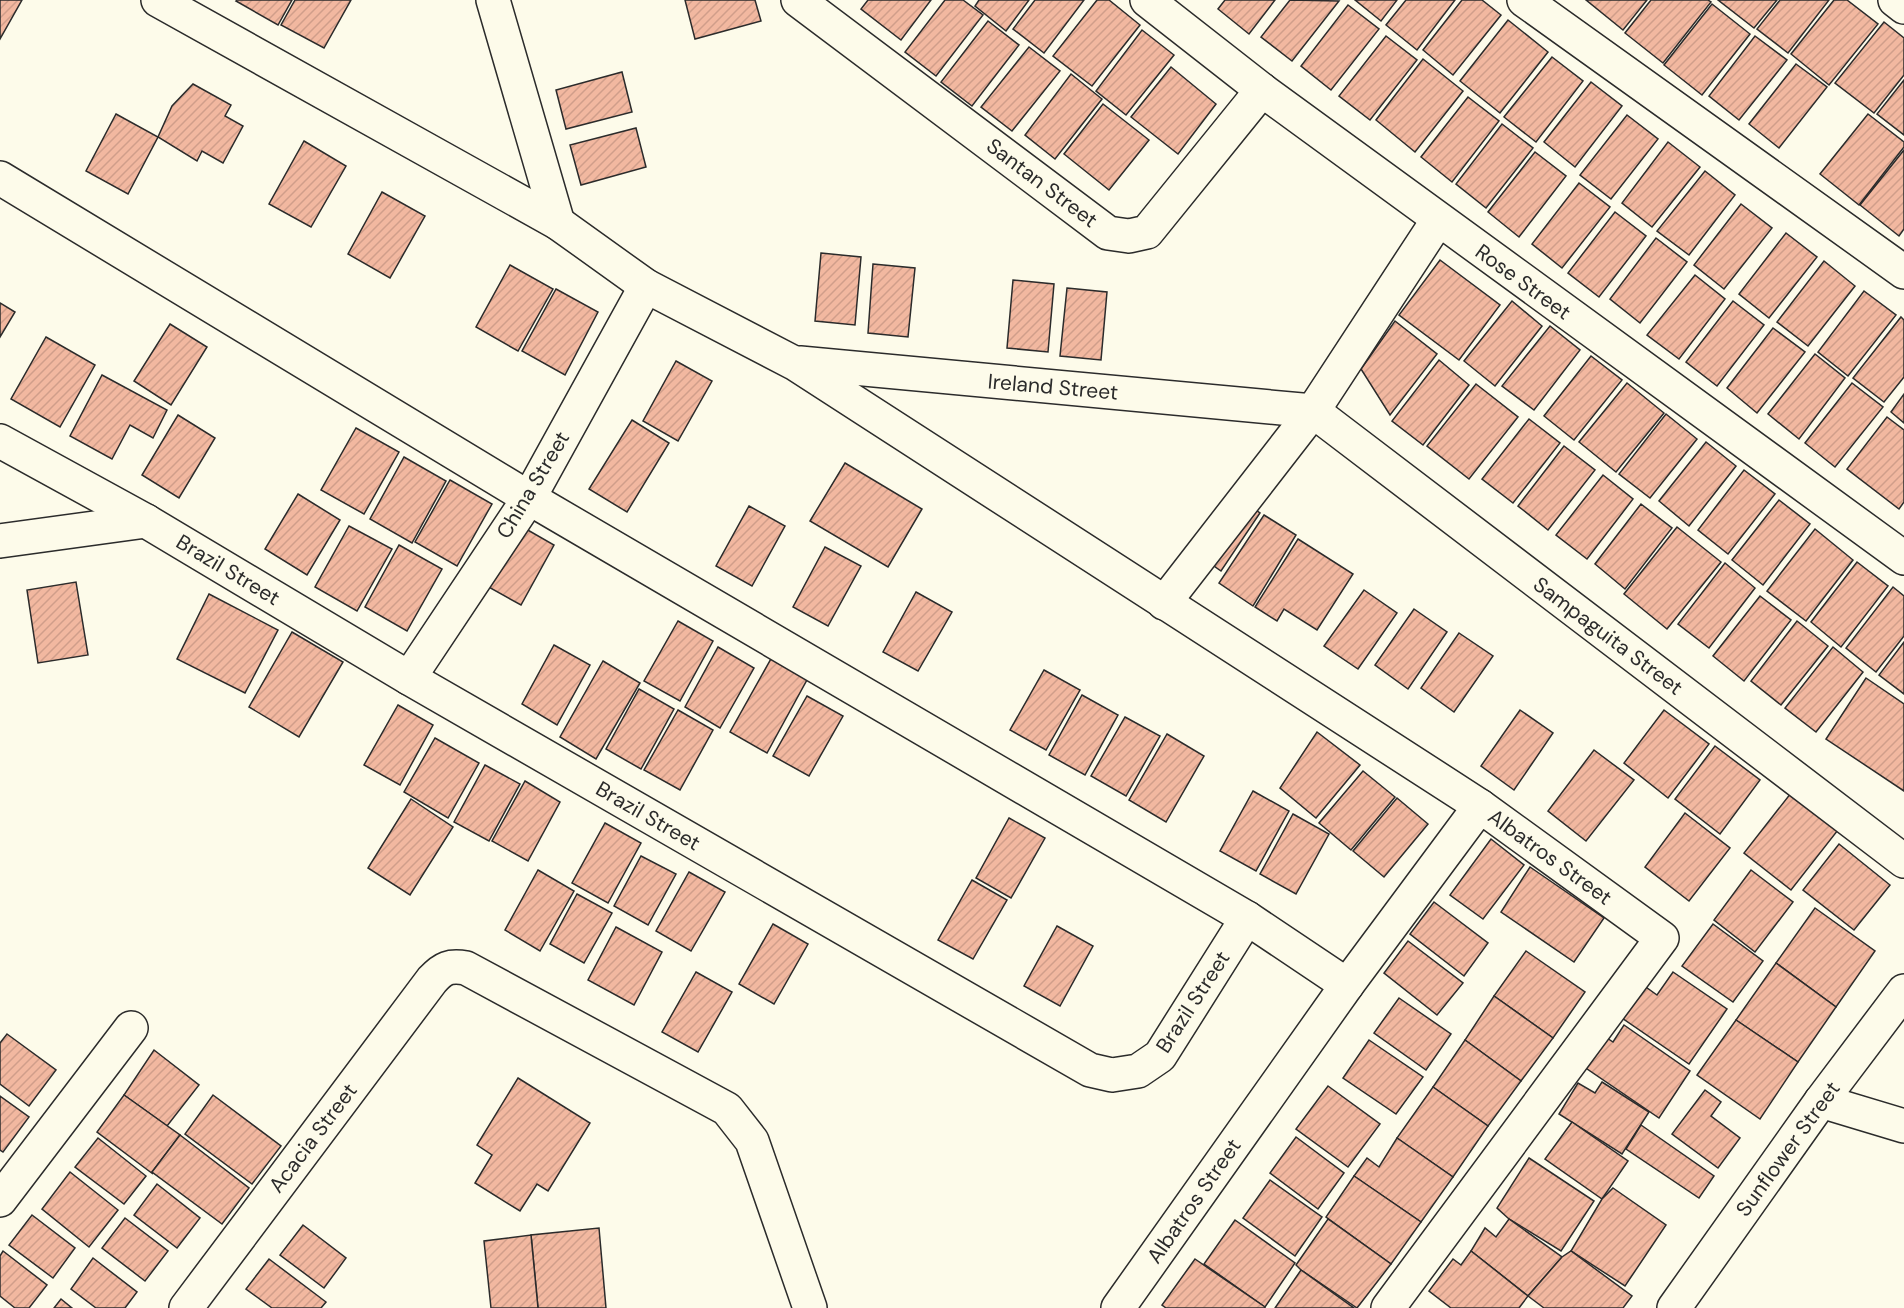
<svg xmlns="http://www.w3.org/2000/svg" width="1904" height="1308" viewBox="0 0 1904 1308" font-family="'DM Sans',sans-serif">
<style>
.building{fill:url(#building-hatch);stroke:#2b2b2b;stroke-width:1.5}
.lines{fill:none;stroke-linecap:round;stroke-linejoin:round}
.street-casing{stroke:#2b2b2b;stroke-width:36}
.secondary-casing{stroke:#2b2b2b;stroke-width:36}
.street{stroke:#fdfbea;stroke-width:33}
.secondary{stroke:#fdfbea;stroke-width:33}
.labels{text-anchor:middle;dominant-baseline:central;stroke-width:4.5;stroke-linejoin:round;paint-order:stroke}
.street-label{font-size:21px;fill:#2b2b2b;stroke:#fdfbea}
</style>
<defs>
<pattern id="building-hatch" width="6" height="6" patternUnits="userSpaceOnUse" patternTransform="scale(1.5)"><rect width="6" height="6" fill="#f2b8a0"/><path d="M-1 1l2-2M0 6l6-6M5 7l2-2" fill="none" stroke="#d09e8a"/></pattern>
</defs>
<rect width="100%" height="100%" fill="#fdfbea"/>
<g class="building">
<path d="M0,0h22l-22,39z"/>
<path d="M237,0h55l-14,25 -42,-24z"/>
<path d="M295,0h56l-27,48 -43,-23z"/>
<path d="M685,0h70l6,21 -66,18z"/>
<path d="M868,0h63l-30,40 -40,-31z"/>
<path d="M945,0h18l20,15 -47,61 -31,-24z"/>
<path d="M979,0h50l-23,31 -31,-25z"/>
<path d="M1035,0h49l-40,53 -31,-24z"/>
<path d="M1097,0h12l31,25 -48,61 -39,-30z"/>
<path d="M1225,0h50l-26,34 -31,-25z"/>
<path d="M1290,0l49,1 -47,60 -31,-24z"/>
<path d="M1355,0h42l-16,21z"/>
<path d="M1406,0h49l-38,50 -31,-25z"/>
<path d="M1462,0h20l19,15 -48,60 -30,-25z"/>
<path d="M1586,0h61l-24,30z"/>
<path d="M1651,0h57l3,2 -48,61 -38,-30z"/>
<path d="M1718,0h59l-23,28z"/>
<path d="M1780,0h49l-41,53 -31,-24z"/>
<path d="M1834,0h13l31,24 -49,61 -38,-31z"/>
<path d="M1712,4l38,30 -48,61 -38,-30z"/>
<path d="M1348,5l31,24 -48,61 -30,-24z"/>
<path d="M1508,20l40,32 -48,61 -40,-32z"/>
<path d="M988,21l31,24 -47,61 -31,-24z"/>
<path d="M1884,22l20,16v37l-30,38 -39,-30z"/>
<path d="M1142,30l32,25 -48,60 -30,-24z"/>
<path d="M1386,36l31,24 -47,60 -31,-24z"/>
<path d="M1755,36l32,24 -48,60 -30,-24z"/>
<path d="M1029,47l31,24 -48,60 -31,-24z"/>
<path d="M1552,57l31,24 -47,61 -32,-25z"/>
<path d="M1423,59l40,32 -48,61 -39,-32z"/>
<path d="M1796,64l31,23 -48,61 -30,-24z"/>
<path d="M1171,67l45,37 -38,50 -47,-37z"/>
<path d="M622,72l10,40 -66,17 -10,-39z"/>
<path d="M1071,74l31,25 -47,60 -30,-24z"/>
<path d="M1904,80v55l-27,-21z"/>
<path d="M1591,82l31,24 -47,61 -31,-25z"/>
<path d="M193,84l38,21 -6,11 18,10 -20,37 -21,-12 -5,10 -39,-24 14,-31z"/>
<path d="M1468,97l31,24 -47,61 -31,-25z"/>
<path d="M1103,104l46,36 -40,50 -45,-36z"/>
<path d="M116,114l42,23 -30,57 -42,-23z"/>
<path d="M1868,114l36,28v5l-45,58 -39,-31z"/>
<path d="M1627,115l31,24 -47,60 -31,-24z"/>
<path d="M1502,124l31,24 -47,60 -30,-24z"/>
<path d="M636,128l10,39 -65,18 -11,-40z"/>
<path d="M304,141l42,25 -35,61 -42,-23z"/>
<path d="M1668,142l32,25 -48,60 -30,-24z"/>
<path d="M1904,150v79l-5,7 -39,-31z"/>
<path d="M1535,152l31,24 -47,61 -31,-25z"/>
<path d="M1705,171l30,24 -46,60 -32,-24z"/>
<path d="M1579,183l31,24 -48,61 -30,-24z"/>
<path d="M382,192l43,24 -35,62 -42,-24z"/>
<path d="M1741,204l31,24 -48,61 -30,-24z"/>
<path d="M1615,212l31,24 -47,61 -31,-24z"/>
<path d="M1786,233l31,24 -48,61 -30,-24z"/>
<path d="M1656,238l31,24 -47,61 -30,-24z"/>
<path d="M821,253l40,4 -6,68 -40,-4z"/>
<path d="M1440,260l60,45 -41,55 -60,-45z"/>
<path d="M1824,261l31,25 -47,60 -31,-24z"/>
<path d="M873,264l42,4 -7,69 -40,-4z"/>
<path d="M510,265l43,24 -35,62 -42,-24z"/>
<path d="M1695,275l30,24 -46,60 -32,-24z"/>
<path d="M1013,280l41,4 -6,68 -41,-4z"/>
<path d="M1067,288l40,4 -6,68 -41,-4z"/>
<path d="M556,289l42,23 -33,63 -43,-24z"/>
<path d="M1864,291l32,24 -48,61 -30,-24z"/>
<path d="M1512,301l30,25 -47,60 -31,-25z"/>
<path d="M1733,301l31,24 -47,61 -31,-24z"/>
<path d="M0,303l15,9 -15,25z"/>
<path d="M1901,317l3,3v57l-20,25 -31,-24z"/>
<path d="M1395,321l42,33 -47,61 -29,-46z"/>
<path d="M170,324l37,23 -36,58 -37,-24z"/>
<path d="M1550,326l30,24 -46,60 -32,-24z"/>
<path d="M1773,328l32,24 -48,61 -30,-25z"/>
<path d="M46,337l49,28 -35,62 -49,-28z"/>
<path d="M1815,354l30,24 -46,61 -31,-25z"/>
<path d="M1591,356l31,24 -48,60 -30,-24z"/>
<path d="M1439,360l30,25 -46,60 -31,-24z"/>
<path d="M676,361l36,20 -34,60 -35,-20z"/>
<path d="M102,375l65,35 -14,28 -23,-13 -18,34 -42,-23z"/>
<path d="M1627,383l37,30 -48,59 -37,-30z"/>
<path d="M1852,383l31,24 -48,60 -30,-24z"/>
<path d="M1476,384l42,33 -49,62 -42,-33z"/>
<path d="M1904,394v29l-13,-11z"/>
<path d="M1666,414l31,25 -47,59 -31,-24z"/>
<path d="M178,415l37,23 -36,60 -37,-23z"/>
<path d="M1887,417l17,13v72l-5,7 -52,-40z"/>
<path d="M1529,419l31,24 -47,60 -31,-24z"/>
<path d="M632,420l37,23 -42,69 -38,-23z"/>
<path d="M356,428l43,24 -35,62 -43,-24z"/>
<path d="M1706,442l30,24 -47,60 -30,-25z"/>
<path d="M1564,446l31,24 -47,60 -30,-24z"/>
<path d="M404,457l42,24 -34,62 -42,-24z"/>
<path d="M845,463l77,46 -34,58 -78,-46z"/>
<path d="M1744,470l31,24 -47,60 -30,-24z"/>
<path d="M1603,475l30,24 -46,60 -31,-24z"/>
<path d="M450,480l42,24 -35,62 -42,-24z"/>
<path d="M298,494l42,26 -33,55 -42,-26z"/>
<path d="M1779,500l31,24 -47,61 -31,-25z"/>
<path d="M1243,501l17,12 -39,58 -17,-12z"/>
<path d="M1641,504l31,24 -47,61 -30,-25z"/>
<path d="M749,506l36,20 -33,60 -36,-20z"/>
<path d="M1264,515l32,20 -43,71 -34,-23z"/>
<path d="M519,525l35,20 -33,60 -36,-20z"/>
<path d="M349,526l43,23 -35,62 -42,-24z"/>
<path d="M1677,527l44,35 -54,67 -43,-35z"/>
<path d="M1815,529l38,31 -47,61 -39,-30z"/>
<path d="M1298,539l55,35 -36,56 -33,-21 -7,12 -22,-14z"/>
<path d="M399,545l43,24 -35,62 -42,-24z"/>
<path d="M825,547l36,19 -33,60 -35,-19z"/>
<path d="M1857,562l31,24 -47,61 -30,-25z"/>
<path d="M1725,563l30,25 -46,60 -31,-24z"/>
<path d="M76,582l12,73 -50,8 -11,-73z"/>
<path d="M1893,587l11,9v40l-28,36 -30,-24z"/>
<path d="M1364,590l33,23 -39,56 -34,-23z"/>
<path d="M916,592l36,20 -34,59 -35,-19z"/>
<path d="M209,594l69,36 -33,63 -68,-34z"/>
<path d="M1760,596l31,24 -47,61 -31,-25z"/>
<path d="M1414,609l33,23 -39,57 -33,-24z"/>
<path d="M678,621l35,20 -33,60 -36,-20z"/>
<path d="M1797,621l31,25 -47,59 -30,-24z"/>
<path d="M292,632l51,30 -44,75 -50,-30z"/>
<path d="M1459,633l34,23 -39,56 -33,-24z"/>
<path d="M1904,642v52l-25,-19z"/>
<path d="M554,645l36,20 -33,60 -35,-21z"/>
<path d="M718,647l36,21 -34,60 -35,-21z"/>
<path d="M1833,647l30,25 -47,60 -31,-24z"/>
<path d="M772,657l36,21 -41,75 -37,-21z"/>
<path d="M603,661l37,22 -44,76 -36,-22z"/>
<path d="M1044,670l36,20 -34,60 -36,-20z"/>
<path d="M1866,678l38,26v87l-78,-52z"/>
<path d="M639,689l35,20 -33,60 -35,-20z"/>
<path d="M1082,695l36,20 -33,60 -36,-20z"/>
<path d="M807,696l36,20 -34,60 -36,-20z"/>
<path d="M398,705l35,20 -33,60 -36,-20z"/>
<path d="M678,710l35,20 -33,60 -36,-20z"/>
<path d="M1520,710l33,23 -39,57 -33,-24z"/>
<path d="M1664,710l45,34 -41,54 -44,-35z"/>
<path d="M1125,717l35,19 -34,60 -35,-20z"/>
<path d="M1317,732l43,33 -44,53 -36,-30z"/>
<path d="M1167,734l37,22 -38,66 -37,-22z"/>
<path d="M435,738l44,25 -31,55 -44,-26z"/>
<path d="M1715,746l45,34 -40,54 -45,-35z"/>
<path d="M1594,750l40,30 -48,61 -38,-30z"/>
<path d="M485,765l35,19 -31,57 -35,-19z"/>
<path d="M1363,771l32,26 -44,53 -32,-27z"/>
<path d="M525,781l35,21 -32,59 -36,-20z"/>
<path d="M1253,791l36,20 -33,60 -36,-20z"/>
<path d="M1791,793l47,37 -47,60 -47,-37z"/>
<path d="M1397,798l31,26 -44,53 -31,-26z"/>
<path d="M411,799l42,28 -43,68 -42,-27z"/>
<path d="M1685,813l45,35 -41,53 -44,-34z"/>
<path d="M1293,814l36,20 -33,60 -36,-20z"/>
<path d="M1009,818l36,20 -34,60 -35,-20z"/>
<path d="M605,823l36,20 -33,60 -36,-20z"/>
<path d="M1491,839l33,26 -41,54 -33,-24z"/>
<path d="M1839,844l51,41 -36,45 -51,-40z"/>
<path d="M641,856l35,18 -28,51 -34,-19z"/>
<path d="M1530,867l74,51 -30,44 -73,-50z"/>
<path d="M538,870l36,21 -34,60 -35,-21z"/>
<path d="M1751,870l42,32 -38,50 -41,-32z"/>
<path d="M689,872l36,20 -34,59 -35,-20z"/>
<path d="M972,880l35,20 -34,59 -35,-19z"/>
<path d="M577,894l35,19 -28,50 -34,-19z"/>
<path d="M1434,902l54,41 -24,33 -54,-42z"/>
<path d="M1815,908l60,43 -39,56 -60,-44z"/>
<path d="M773,924l35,20 -34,60 -35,-20z"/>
<path d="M1713,924l50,37 -30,41 -51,-36z"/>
<path d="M1057,926l36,20 -33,60 -36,-20z"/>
<path d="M616,927l46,25 -28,53 -46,-25z"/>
<path d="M1408,941l55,42 -26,32 -53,-42z"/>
<path d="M1526,951l59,41 -32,46 -59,-42z"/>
<path d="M1776,963l60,44 -38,55 -62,-42z"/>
<path d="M696,972l36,20 -34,60 -36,-20z"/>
<path d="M1673,972l54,37 -38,55 -67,-46 21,-33 14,10z"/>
<path d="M1494,996l59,42 -32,43 -56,-41z"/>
<path d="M1399,998l52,36 -25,36 -52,-37z"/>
<path d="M1736,1020l62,42 -38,57 -63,-44z"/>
<path d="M1624,1025l66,46 -31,47 -82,-56 21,-30 15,10z"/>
<path d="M7,1034l49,36 -27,36 -29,-22v-41z"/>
<path d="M1369,1040l54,37 -27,37 -53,-36z"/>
<path d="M1465,1040l56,41 -33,45 -55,-39z"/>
<path d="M154,1050l45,35 -32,41 -43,-31z"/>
<path d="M518,1078l72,45 -42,68 -11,-7 -17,27 -45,-28 17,-28 -15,-10z"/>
<path d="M1602,1082l47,30 -27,42 -63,-40 19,-31 17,10z"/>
<path d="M1328,1086l52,38 -32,43 -52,-38z"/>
<path d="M1433,1087l55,39 -35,51 -56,-39z"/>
<path d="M1705,1090l16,12 -10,14 29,22 -22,30 -46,-34z"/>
<path d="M124,1095l56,40 -28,37 1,2 -56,-42z"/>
<path d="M213,1095l68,51 -29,38 -67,-50z"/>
<path d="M0,1096l29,21 -26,35 -3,-2z"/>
<path d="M1572,1122l56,39 -26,38 -57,-40z"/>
<path d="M1641,1125l73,51 -15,22 -73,-49z"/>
<path d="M180,1135l69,53 -27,36 -70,-52z"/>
<path d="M1296,1137l48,36 -26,36 -48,-36z"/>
<path d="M98,1138l48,38 -22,28 -49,-37z"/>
<path d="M1397,1138l56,39 -32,45 -67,-46 13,-18 12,9z"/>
<path d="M1529,1158l65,43 -33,50 -52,-32 -12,-11z"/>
<path d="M70,1172l48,38 -29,37 -47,-38z"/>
<path d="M1354,1176l67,46 -30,42 -65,-47z"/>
<path d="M1270,1180l52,37 -27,39 -52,-38z"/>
<path d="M157,1184l43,34 -23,30 -43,-33z"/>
<path d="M1613,1188l53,37 -41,61 -54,-35 31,-52z"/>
<path d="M32,1215l43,33 -22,30 -44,-33z"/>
<path d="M125,1218l43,33 -23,30 -43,-33z"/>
<path d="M1328,1219l63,45 -34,44 -56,-38 -5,-5z"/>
<path d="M1509,1219l53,38 -34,39 -57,-45 14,-23 11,9z"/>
<path d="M1235,1220l60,43 -30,44 -61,-43z"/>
<path d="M303,1225l43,33 -22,30 -44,-33z"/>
<path d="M599,1228l7,80h-68l-7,-73z"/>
<path d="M531,1235l7,73h-47l-7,-67z"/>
<path d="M3,1251l44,34 -18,23h-14l-15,-12v-40z"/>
<path d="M1471,1251l57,45 -9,12h-68l-22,-17 24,-32 8,6z"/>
<path d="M1571,1251l61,45 -9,12h-79l-16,-12 34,-39z"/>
<path d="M93,1258l44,34 -12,16h-29l-25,-19z"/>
<path d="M269,1259l57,43 -5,6h-49l-26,-19z"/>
<path d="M1195,1259l70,48 -1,1h-98l-4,-3z"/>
<path d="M1301,1270l53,38h-79z"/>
<path d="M61,1299l11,9h-18z"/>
</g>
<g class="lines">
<g class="street-casing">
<g id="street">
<path d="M158,0l400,223 88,63 148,77 686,443"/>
<path d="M493,0l65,223"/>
<path d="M798,0l310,233 21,3 18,-4 115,-142"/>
<path d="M1147,0l115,90 642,468"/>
<path d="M1524,0l380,272"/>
<path d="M1895,0l9,7"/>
<path d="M0,178l529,320 718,420 100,67"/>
<path d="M800,363l513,48 591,450"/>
<path d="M0,441l146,80 263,157 681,392 22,5 26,-4 22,-15 87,-138"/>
<path d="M0,541l146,-20"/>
<path d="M1164,603l149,-192 125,-191"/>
<path d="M409,678l120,-180 117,-212"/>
<path d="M1821,1101l83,25"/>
<path d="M0,1200l131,-172"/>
<path d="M186,1308l246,-328c11,-12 18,-15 34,-12l261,141 25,32 58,167"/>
<path d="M1118,1308l229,-323 133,-179 182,132 -274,370"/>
</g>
</g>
<g class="secondary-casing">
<path id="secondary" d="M1674,1308l147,-207 83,-110"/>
</g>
<use href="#street" class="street"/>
<use href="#secondary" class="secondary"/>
</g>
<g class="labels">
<g class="street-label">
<text transform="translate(1042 183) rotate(37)">Santan Street</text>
<text transform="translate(1523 282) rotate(36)">Rose Street</text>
<text transform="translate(1053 387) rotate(5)">Ireland Street</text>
<text transform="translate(533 485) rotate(-59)">China Street</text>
<text transform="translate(228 570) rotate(31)">Brazil Street</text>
<text transform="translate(1608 636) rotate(37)">Sampaguita Street</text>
<text transform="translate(648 816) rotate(30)">Brazil Street</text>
<text transform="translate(1550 857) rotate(36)">Albatros Street</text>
<text transform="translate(1193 1002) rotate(-57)">Brazil Street</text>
<text transform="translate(313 1138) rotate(-53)">Acacia Street</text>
<text transform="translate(1788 1149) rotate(-54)">Sunflower Street</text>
<text transform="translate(1194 1201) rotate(-55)">Albatros Street</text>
</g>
</g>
</svg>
